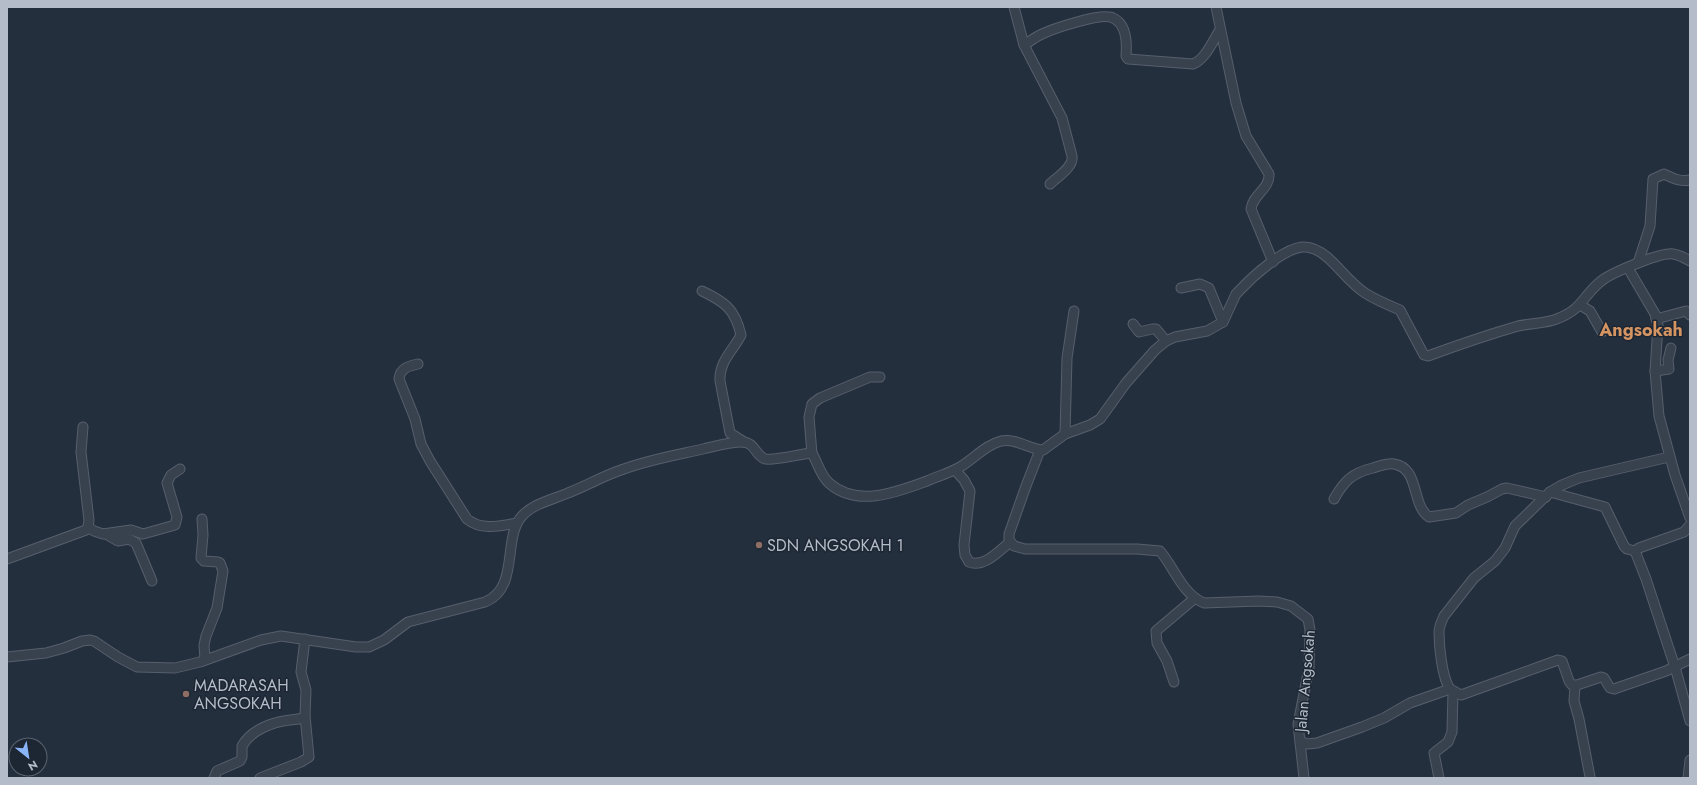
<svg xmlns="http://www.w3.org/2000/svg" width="1697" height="785" viewBox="0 0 1697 785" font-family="Jost,sans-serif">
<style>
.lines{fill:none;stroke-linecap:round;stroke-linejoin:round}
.minor-casing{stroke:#565f6c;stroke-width:11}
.minor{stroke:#38414e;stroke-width:9}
.education-dot{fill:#8d6e63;stroke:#1d2633;stroke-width:1.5}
.labels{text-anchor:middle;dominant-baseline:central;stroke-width:3;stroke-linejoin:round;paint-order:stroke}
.poi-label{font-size:16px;fill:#b4bcc9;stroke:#1d2633;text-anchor:start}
.street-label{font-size:16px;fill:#b4bcc9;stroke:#1d2633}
.quarter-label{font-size:18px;font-weight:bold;fill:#d59563;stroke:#1d2633}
</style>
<rect width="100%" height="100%" fill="#242f3e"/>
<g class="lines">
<g class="minor-casing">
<g id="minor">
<path d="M1014,7l10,38 38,73 10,38c2,11 -15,21 -22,28"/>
<path d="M1216,7l20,96 10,33 23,38c1,15 -16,20 -18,35l22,53"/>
<path d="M1024,45c5,-3 10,-7 16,-10 12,-6 62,-23 73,-17 14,6 14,26 13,38l2,3 65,5c13,-5 20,-24 27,-34"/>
<path d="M1638,263l12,-37 3,-47 11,-5c9,4 15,8 26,6"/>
<path d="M1628,268l27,46 3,11 -3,46 4,45 16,59 15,43"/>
<path d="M1181,288l19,-4 9,4 14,34"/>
<path d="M702,291c23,11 33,18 39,44 -8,16 -22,26 -21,46l10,52 14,9"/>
<path d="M1580,305l10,6 12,21"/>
<path d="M1656,319l30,-8 4,4"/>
<path d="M1133,324l6,8 13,-3h4l10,12"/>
<path d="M418,364c-9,2 -18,4 -19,15l16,40 6,25 9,17 37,58c15,12 33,7 50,4"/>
<path d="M1655,371l14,-2 -1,-9 3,-12"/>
<path d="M1065,434l2,-76 7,-47"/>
<path d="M1040,450l-14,36 -17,48v6l5,6 11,3h112l23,2c14,16 22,43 44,52l55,-2 18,1 14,4 17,13 2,11 -1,38 -11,56 6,54"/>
<path d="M812,454l-3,-37 3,-13 8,-6 50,-21h10"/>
<path d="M955,470l9,10 6,11 -6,54 1,10 4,7c15,6 30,-11 41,-20"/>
<path d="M1550,492l55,15 19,39 3,3 8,2"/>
<path d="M1334,499c10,-18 18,-26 39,-31 6,-2 15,-5 21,-4 26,4 17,41 35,53l27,-4 12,-8 19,-8 15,-8 5,-1 39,9"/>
<path d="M202,519l1,16 -2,23 3,3 14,1 2,1 3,8 -6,37 -11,28 -2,9 1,15"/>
<path d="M1690,525l-6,7 -45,16 -4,3 11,28 29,88 15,54"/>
<path d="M88,527l6,4 9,3 28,-4 12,4 32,-9 2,-8 -10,-34 4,-8 9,-6"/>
<path d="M106,534l12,7 11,-2 7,4 16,38"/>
<path d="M7,559l79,-29 2,-3 1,-7 -8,-68 2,-25"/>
<path d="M7,657l39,-4 18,-5 18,-7 8,-1 4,1 24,16 19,10 38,1 25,-6 61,-22 20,-4 75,11h13l15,-7 24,-18 77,-20c35,-14 17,-64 37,-86 12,-13 30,-16 46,-23 18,-7 35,-17 53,-23 26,-10 55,-15 82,-21 13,-3 26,-7 39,-7 13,0 13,13 23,17 8,2 36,-5 46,-6l2,2c5,9 8,21 16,28 28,25 68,9 98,-2 11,-5 23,-8 33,-14 14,-8 25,-22 41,-26 15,-3 28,8 42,9l22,-16 25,-9 10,-6 26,-36 29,-33 11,-9 9,-4 32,-6 16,-9 13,-28 4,-4c13,-14 43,-41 62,-43 10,-1 18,4 25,10 13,11 23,26 38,36 11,7 23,12 35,17l24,45 4,1c30,-11 59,-21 90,-30 14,-3 28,-2 41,-8 24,-10 24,-22 41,-36 10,-9 61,-30 73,-28 6,1 12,4 17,7"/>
<path d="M1174,682l-7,-21 -10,-18 -1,-12 39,-33"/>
<path d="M1575,686l-1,15 5,18 11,58"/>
<path d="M1450,689l11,6 97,-35 4,1 7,20 3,4h5l24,-8 3,1 6,10 4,1 52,-18 24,-12"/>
<path d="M1300,741l7,3 10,-1 45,-16 22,-9 26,-15 40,-14c-8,-11 -11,-43 -11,-57 0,-6 3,-11 5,-16l30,-38 21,-17 10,-13 10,-22 35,-34 12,-7 17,-7 90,-21"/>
<path d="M214,778l3,-7 23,-10 2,-4v-11c9,-16 30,-24 48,-26 6,-1 11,0 15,-4l1,-26 -5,-18 4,-33"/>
<path d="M260,778l41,-16 8,-5 -4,-41"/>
<path d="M1439,778l-5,-25 14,-11 4,-10 1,-41"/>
<path d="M1688,778l2,-18"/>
</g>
</g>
<use href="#minor" class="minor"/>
</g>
<g class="education-dot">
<circle cx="759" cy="545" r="4"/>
<circle cx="186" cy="694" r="4"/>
</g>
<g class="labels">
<g class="poi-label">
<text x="767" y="545">SDN ANGSOKAH 1</text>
<text x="194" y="685">MADARASAH<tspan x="194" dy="18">ANGSOKAH</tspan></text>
</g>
<g class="street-label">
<text transform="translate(1305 681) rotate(-85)">Jalan Angsokah</text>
</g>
<g class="quarter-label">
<text x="1641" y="330">Angsokah</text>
</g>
</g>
<rect width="1697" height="785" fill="none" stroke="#b4bcc9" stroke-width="16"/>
<g transform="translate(28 757) rotate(150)"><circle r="19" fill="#1d2633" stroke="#59626f"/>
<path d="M0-3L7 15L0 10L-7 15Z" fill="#8ab4f8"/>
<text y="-6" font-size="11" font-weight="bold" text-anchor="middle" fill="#b4bcc9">N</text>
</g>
</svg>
